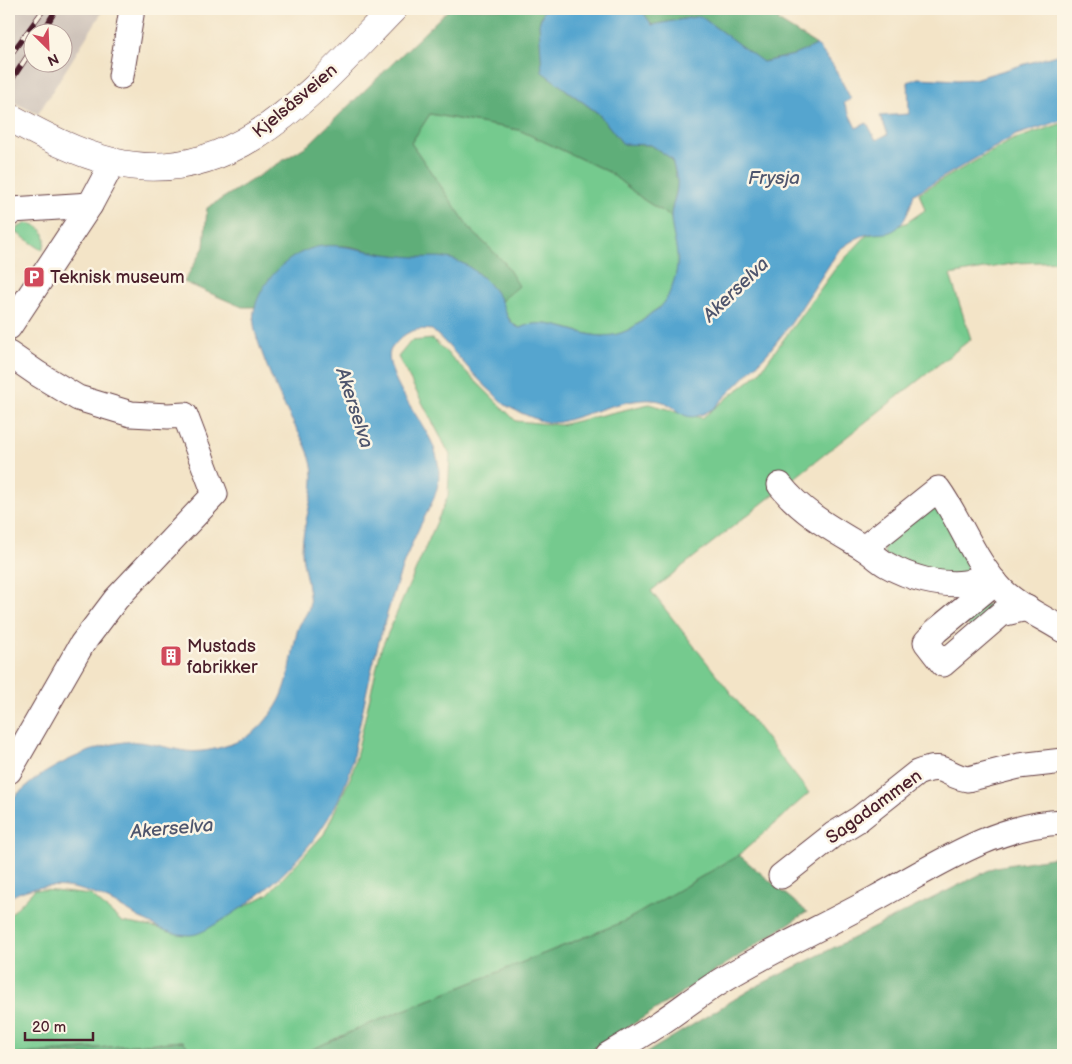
<svg xmlns="http://www.w3.org/2000/svg" width="1072" height="1064" viewBox="0 0 1072 1064" font-family="'Balsamiq Sans',sans-serif">
<style>
.industrial{fill:#cec2b9;fill-rule:evenodd}
.green{fill:#74ca8e;stroke:#5f745c}
.forest{fill:#5fae79;stroke:#546652}
.water{fill:#55a5cf;stroke:#50627d}
.lines{fill:none;stroke-linecap:round;stroke-linejoin:round}
.minor-casing{stroke:#633d42;stroke-width:27}
.major-casing{stroke:#633d42;stroke-width:29}
.minor{stroke:#fff;stroke-width:25}
.major{stroke:#fff;stroke-width:28}
.rail-casing{stroke:#4a1f2b;stroke-width:5.5}
.rail{stroke:#fcf5e5;stroke-width:4;stroke-dasharray:11;stroke-linecap:butt}
.labels{text-anchor:middle;dominant-baseline:central;stroke-width:5;stroke-linejoin:round;paint-order:stroke}
.street-label{font-size:18px;fill:#4a1f2b;stroke:#fcf5e5}
.poi-label{font-size:18px;fill:#4a1f2b;stroke:#fcf5e5;text-anchor:start}
.water-label{font-size:19px;font-style:italic;fill:#4e556d;stroke:#fcf5e5}
</style>
<rect width="100%" height="100%" fill="#fcf5e5"/>
<filter id="ink" filterUnits="userSpaceOnUse"><feTurbulence type="fractalNoise" baseFrequency=".02" numOctaves="2"/><feDisplacementMap in="SourceGraphic" scale="10" xChannelSelector="R" yChannelSelector="G"/><feConvolveMatrix kernelMatrix="1 2 1 2 8 2 1 2 1" color-interpolation-filters="sRGB"/></filter>
<filter id="wash" filterUnits="userSpaceOnUse"><feTurbulence type="fractalNoise" baseFrequency=".0096" numOctaves="4" result="noise"/><feDisplacementMap in="SourceGraphic" scale="20" xChannelSelector="R" yChannelSelector="G"/><feGaussianBlur stdDeviation="1.12" result="paint"/><feColorMatrix in="noise" values="0 0 0 0 0 0 0 0 0 0 0 0 0 0 0 0 0 1.4 0 .05"/><feComposite in="paint" operator="in"/></filter>
<g filter="url(#wash)">
<rect width="100%" height="100%" fill="#f3e4c7"/>
<path class="industrial" d="M9,9h95l-66,105 -27,-13 -2,3zM32,32h30v30h-30z"/>
<g class="green">
<path d="M430,114l89,16 90,42 35,28 27,17c4,17 9,36 6,53 -1,10 -7,25 -12,32 -5,6 -10,8 -15,12 -15,13 -30,24 -51,22 -25,-3 -55,-20 -79,-8 -11,-4 -15,-17 -19,-27l17,-15 -14,-24 -33,-32 -60,-87z"/>
<path d="M1063,123v138l-46,2 -67,12 21,64 -320,252 158,202 -70,62 -114,66 -268,108 -57,26h-106l-11,-14 -174,14v-139l26,-27 56,6 31,27 70,12 76,-40 56,-60 28,-60 29,-125 67,-153 2,-41 -52,-98 13,-16 22,-2 83,82 44,4 89,-21 53,14 57,-45 76,-104 31,-33 40,-13 19,-13 -6,-17 93,-53z"/>
<path d="M27,223c15,2 23,14 15,27l-28,-19 5,-4z"/>
<path d="M934,501l46,72 -27,5 -69,-23v-14z"/>
<path d="M1007,603l-33,26 -14,-9 19,-15z"/>
</g>
<g class="forest">
<path d="M449,9h95l-5,15 27,66 33,24 24,30 28,1 21,14 6,24 -7,34 -27,-17 -35,-28 -90,-42 -89,-16 -19,29 60,87 33,32 15,24 -18,15c-10,-15 -22,-29 -38,-37 -14,-8 -29,-5 -45,-6 -13,-1 -28,-3 -41,-5 -11,-2 -23,-7 -34,-7 -11,1 -36,4 -45,9 -21,11 -33,31 -43,52h-13l-58,-25 20,-35 3,-39 101,-63z"/>
<path d="M641,9h145l-8,12 39,24 -23,10 -32,7 -62,-46 -48,9z"/>
<path d="M739,855l68,57 -222,143h-285l57,-26 268,-108z"/>
<path d="M1063,856v199h-420l110,-67 242,-121z"/>
<path d="M183,1041l11,14h-185z"/>
</g>
<path class="water" d="M544,9h97l11,16 48,-9 63,46 31,-7 23,-10 16,20 18,34 -7,4 12,25 11,-5 9,17 12,-6 -8,-18 29,-2 -1,-32 10,-4 40,2 16,-1 89,-26v67l-47,15 -102,59c-5,16 -10,36 -28,39 -8,1 -16,0 -24,3 -8,3 -16,9 -23,14l-49,75 -24,30 -52,53c-36,23 -31,-6 -61,-8 -29,-2 -65,15 -93,22 -10,2 -20,-1 -29,-5 -8,-3 -17,-7 -24,-11 -5,-3 -10,-9 -14,-13 -22,-19 -39,-44 -61,-63 -13,-2 -24,0 -33,10 -3,3 -7,7 -9,11 -6,21 28,65 38,84 6,10 10,23 11,35 1,22 -10,38 -19,56 -6,13 -12,26 -17,39 -14,41 -27,83 -36,125 -4,19 -8,37 -12,55 -2,11 -3,22 -7,32 -21,60 -73,112 -127,144 -11,6 -22,15 -34,14 -20,-1 -35,-10 -52,-20 -28,-17 -58,-32 -91,-28 -13,1 -24,4 -35,11v-97c9,-7 18,-16 28,-23 23,-16 59,-32 87,-36 21,-2 41,6 62,9 20,3 54,-7 69,-20 6,-4 10,-10 15,-16 20,-24 20,-54 27,-83 2,-9 9,-16 12,-24 3,-11 -7,-43 -7,-57 0,-32 18,-62 8,-93 -4,-15 -14,-29 -21,-43 -12,-24 -24,-51 -32,-77 -3,-10 -5,-22 -2,-31 8,-29 37,-57 67,-61 18,-2 35,3 52,6 14,3 28,4 42,5 10,1 21,-1 31,1 22,4 42,23 53,41 6,11 7,25 20,29 26,-13 55,7 82,8 19,0 33,-8 47,-21 4,-4 9,-5 12,-9 6,-5 8,-13 11,-20 11,-30 2,-38 -1,-67 -1,-11 6,-23 6,-34 1,-7 -4,-18 -5,-26l-21,-14 -28,-1 -24,-30 -57,-42 -3,-48z"/>
</g>
<g filter="url(#ink)">
<g class="lines">
<g class="minor-casing">
<g id="minor">
<path d="M121,76l11,-67"/>
<path d="M9,214l3,-4 78,-5"/>
<path d="M9,327l81,-122 23,-43"/>
<path d="M9,354l29,20 40,24 53,16 37,2 17,-1 30,79 -99,105 -34,45 -73,127"/>
<path d="M780,485c22,28 52,44 82,62 9,5 16,13 25,18 23,13 52,21 78,18 6,-1 12,-4 18,-7l12,6"/>
<path d="M864,548l74,-59c23,32 36,73 64,101 17,17 41,27 61,40"/>
<path d="M995,582l-59,49 -10,11 17,22 58,-50 26,-6"/>
<path d="M781,876l52,-41 26,-16 58,-46c29,-12 28,3 51,6l51,-13 44,-5"/>
<path d="M608,1055c17,-10 35,-21 52,-32 21,-14 41,-30 62,-43 50,-30 103,-54 154,-82 59,-32 118,-73 187,-76"/>
</g>
</g>
<g class="major-casing">
<path id="major" d="M9,117c33,18 67,36 104,45 122,29 204,-76 280,-153"/>
</g>
<use href="#minor" class="minor"/>
<use href="#major" class="major"/>
<g class="rail-casing">
<g id="rail">
<path d="M43,32l13,-23"/>
<path d="M9,57l35,-48"/>
<path d="M9,84l23,-35"/>
</g>
</g>
<use href="#rail" class="rail"/>
</g>
</g>
<defs>
<g id="parking-square" transform="scale(1.125)"><rect x="-9" y="-9" width="18" height="18" rx="4" fill="#d1495b" stroke="#fcf5e5"/><path d="M-3.5-5.5H1a3.5 3.5 0 0 1 0 7H-1V5.5H-3.5ZM-1-3.4V-.6H.8a1.4 1.4 0 0 0 0-2.8Z" fill="#fff"/></g>
<g id="building-square" transform="scale(1.125)"><rect x="-9" y="-9" width="18" height="18" rx="4" fill="#d1495b" stroke="#fcf5e5"/><path d="M-4-6H4V6H1V3H-1V6H-4ZM-2.5-4.3h1.7v1.8h-1.7ZM.8-4.3h1.7v1.8H.8ZM-2.5-1h1.7V.8h-1.7ZM.8-1h1.7V.8H.8Z" fill="#fff"/></g>
</defs>
<g fill-rule="evenodd">
<use href="#parking-square" x="34" y="277"/>
<use href="#building-square" x="171" y="656"/>
</g>
<g class="labels">
<g class="street-label">
<text transform="translate(295 101) rotate(-40)">Kjelsåsveien</text>
<text transform="translate(874 807) rotate(-36)">Sagadammen</text>
</g>
<g class="poi-label">
<text x="50" y="277">Teknisk museum</text>
<text x="187" y="646">Mustads<tspan x="187" dy="21">fabrikker</tspan></text>
</g>
<g class="water-label">
<text x="774" y="178">Frysja</text>
<text transform="translate(736 290) rotate(-44)">Akerselva</text>
<text transform="translate(354 408) rotate(72)">Akerselva</text>
<text transform="translate(172 829) rotate(-5)">Akerselva</text>
</g>
</g>
<rect width="1072" height="1064" fill="none" stroke="#fcf5e5" stroke-width="30"/>
<g transform="translate(48 48) rotate(156)"><circle r="24" fill="#fcf5e5" stroke="#b59f9b"/>
<path d="M0-4L9 19L0 12L-9 19Z" fill="#d1495b"/>
<text y="-8" font-size="14" font-weight="bold" text-anchor="middle" fill="#4a1f2b">N</text>
</g>
<path d="M25 1032v8h68v-8" fill="none" stroke="#4a1f2b" stroke-width="2.5"/>
<text x="32" y="1032" font-size="15" fill="#4a1f2b" stroke="#fcf5e5" stroke-width="4" paint-order="stroke">20 m</text>
</svg>
